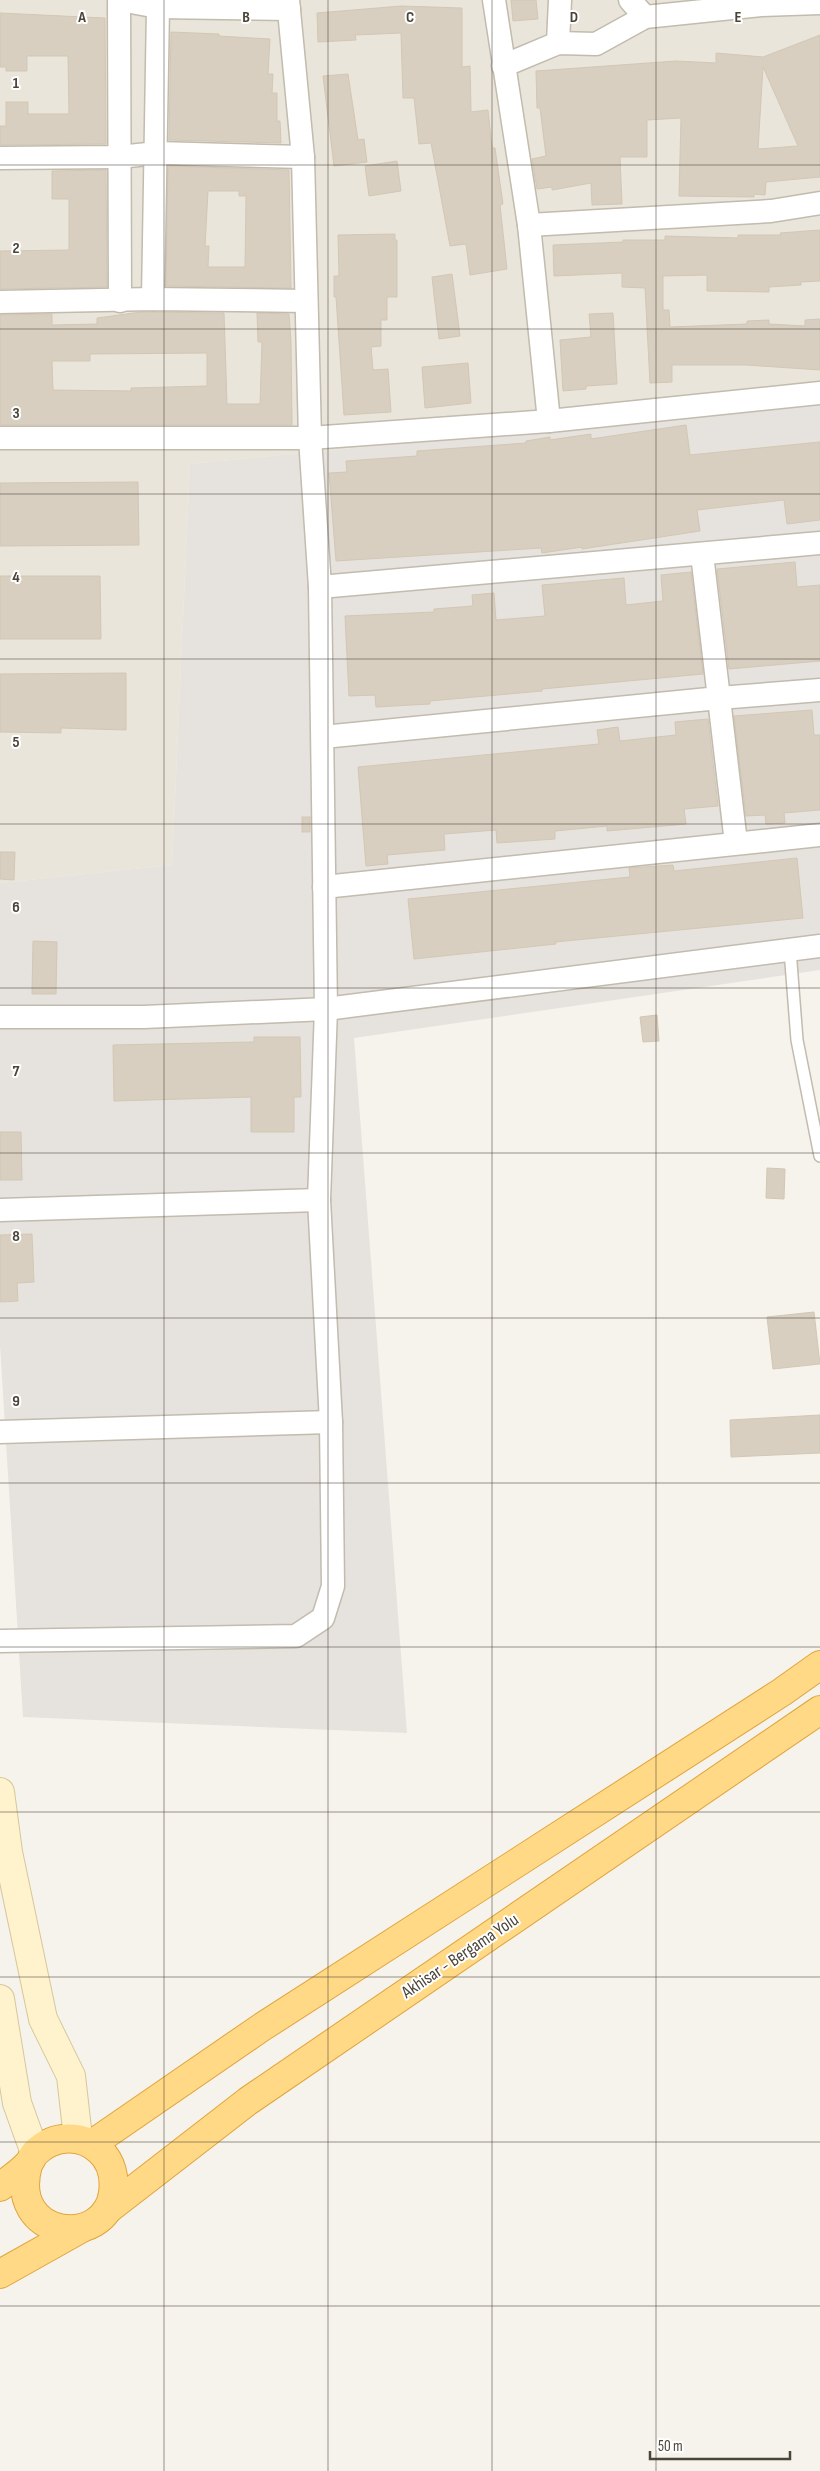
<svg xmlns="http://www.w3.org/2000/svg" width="820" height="2471" viewBox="0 0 820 2471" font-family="'Sofia Sans Condensed',sans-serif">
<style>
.residential{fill:#eae5da}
.industrial{fill:#e6e2dd}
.building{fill:#d8cfc1;stroke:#d3c7b4;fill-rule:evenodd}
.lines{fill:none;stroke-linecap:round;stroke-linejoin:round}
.service-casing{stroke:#c2bbae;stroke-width:14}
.minor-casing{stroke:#c2bbae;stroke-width:25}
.secondary-casing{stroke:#d6c79b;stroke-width:30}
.trunk-casing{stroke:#e0a43c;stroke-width:30}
.service{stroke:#fff;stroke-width:11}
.minor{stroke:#fff;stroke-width:22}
.secondary{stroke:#fff3cd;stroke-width:28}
.trunk{stroke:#ffd985;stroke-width:28}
.grid{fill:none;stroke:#4b4439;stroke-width:1;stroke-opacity:0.55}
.labels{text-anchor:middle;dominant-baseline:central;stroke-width:4;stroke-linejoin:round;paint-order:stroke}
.street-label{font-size:18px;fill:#4b4439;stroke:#fff}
.grid-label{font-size:16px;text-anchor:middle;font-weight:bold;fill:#4b4439;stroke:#fff;stroke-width:4;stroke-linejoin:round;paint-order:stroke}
</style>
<rect width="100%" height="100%" fill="#f6f3ec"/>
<path class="residential" d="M0,0h820v402l-630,62 -18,401 -172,18z"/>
<path class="industrial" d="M820,402v568l-466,68 53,695 -384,-16 -23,-372v-462l172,-18 18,-401z"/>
<g class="building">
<path d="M511,0h25l2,19 -25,2z"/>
<path d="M401,6l61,2v59l8,-1 1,46 17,-2 4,38h3l8,56 -3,1 7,64 -37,6 -4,-31 -16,2 -19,-103 -12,1 -5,-46h-11l-2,-65 -46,2 1,5 -38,2 -1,-29z"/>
<path d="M0,13l105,5 1,126 -106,1v-19h6v-24h22v12h41l-1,-58h-41v15h-21v-4h-6z"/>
<path d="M171,32l48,2v2l51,3 -2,35h5l-1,19h5v28h3l1,22 -112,-3z"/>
<path d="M820,35v142l-54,5 -1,13 -11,-1v3l-75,-1 2,-78 -34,2v37h-27l2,47 -30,1 -1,-22 -39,7v-3l-15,2 -5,-30 14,-3 -6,-48h-3l-1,-37 140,-10 40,2v-10l47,4zM763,67l35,79 -40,3z"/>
<path d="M348,74l10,66 6,-1 3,23 -33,4 -11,-90z"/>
<path d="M397,161l4,30 -32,5 -4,-30z"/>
<path d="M168,166l121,4 2,118 -125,-2zM208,191h31v5h7l-1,71h-37l1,-21h-4z"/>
<path d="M106,170l1,117 -107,2v-38l69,-1v-51h-17v-28z"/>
<path d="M820,230v51l-19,1v3l-32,2v5l-62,-1v-16l-44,1v34h6l1,17 77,-3v-3l22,-1v4l36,2v-6l15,-1v51l-74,-5h-74v17l-22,1 -5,-95 -23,-1v-14l-68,3 -1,-31 70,-3v-2h42v-4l73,2v-3h43l-1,-2z"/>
<path d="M395,234v6h2v57h-10v23h-6v26l-10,1 2,23 15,-1 3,43 -47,3 -8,-118h-2v-21h5l-1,-41z"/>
<path d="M452,274l8,62 -21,3 -7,-62z"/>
<path d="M141,312l83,1 3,91h33l2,-62h-4l-1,-29 32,1 2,28 1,83h-292v-110l52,-1v11l45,-1v-6zM207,353v33l-76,2v3l-78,-1 -1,-29h38v-7z"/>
<path d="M613,313l4,71 -31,2v3l-23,2 -3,-51 31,-3 -2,-23z"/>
<path d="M468,363l3,40 -46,5 -3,-41z"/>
<path d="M686,425l4,30 130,-13v78l-33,4 -3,-24 -87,10 3,21 -118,18v-2l-40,6 -1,-5 -205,13 -7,-88 18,-1 -1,-11 71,-5v-5l109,-8v-2l24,-4v3l41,-6v5z"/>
<path d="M138,482l1,63 -139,1v-63z"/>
<path d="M795,562l2,25 23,-2v76l-91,8 -12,-100z"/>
<path d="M691,572l12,102 -161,15v2l-112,10v3l-54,3 -1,-12 -26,1 -4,-80 89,-4v-3l39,-3 -1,-11 22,-2 2,27 49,-4 -3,-31 82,-7 2,27 37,-4 -2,-26z"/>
<path d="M0,576h100l1,63h-101z"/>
<path d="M126,673v57l-65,-2v5l-61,-1v-58z"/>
<path d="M812,710l2,25h6v75l-36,3 1,10 -19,1 -1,-9 -19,1 -12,-100z"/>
<path d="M708,719l10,87 -34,3 2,15 -79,7v-5l-52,5v8l-58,4 -1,-13 -52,4 1,16 -58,5 1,9 -22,2 -8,-99 241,-23 -2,-14 21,-3 2,14 56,-6 -1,-13z"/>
<rect x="302" y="817" width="8" height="15"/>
<path d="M0,852h15l-1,28 -14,-1z"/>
<path d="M797,858l6,60 -248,24 1,2 -142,15 -6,-60 222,-22 -1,-9 44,-3 1,6z"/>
<path d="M33,941l24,1 -1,52h-24z"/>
<path d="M657,1015l2,26 -16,1 -3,-25z"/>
<path d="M254,1037h46l1,60h-7v35h-43v-35l-137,4 -1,-56 141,-3z"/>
<path d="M0,1132h21l1,48h-22z"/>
<path d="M767,1168l18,1 -1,30 -18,-1z"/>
<path d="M32,1234l2,48 -17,1 1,18 -18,1v-67z"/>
<path d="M814,1312l6,52 -47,5 -6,-52z"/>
<path d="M820,1415v38l-89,4 -1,-37z"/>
</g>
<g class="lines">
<g class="service-casing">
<path id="service" d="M790,950l7,90 23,116"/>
</g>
<g class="minor-casing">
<g id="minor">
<path d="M119,0l1,301"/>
<path d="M120,0l38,7 131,2"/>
<path d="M494,0l35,225 20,196"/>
<path d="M630,0l15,17"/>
<path d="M558,43l2,-43"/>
<path d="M503,66l55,-23 38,1 49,-27 116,-12 59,-2"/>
<path d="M0,158l119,-1 38,-4 146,4"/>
<path d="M529,225l242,-14 49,-8"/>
<path d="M153,299l5,-292"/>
<path d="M0,302l153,-3 153,2"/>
<path d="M0,438h310l239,-17 271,-28"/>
<path d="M702,554l34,289"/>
<path d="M320,587l500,-44"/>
<path d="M323,737l396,-39 101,-8"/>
<path d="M324,887l496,-52"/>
<path d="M0,1017h144l182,-8 494,-63"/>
<path d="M0,1210l319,-10"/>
<path d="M0,1432l331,-10"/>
<path d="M0,1641l296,-5 27,-18 10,-32 -2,-164 -12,-222 7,-191 -6,-422 -10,-149 -7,-281 -15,-157"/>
</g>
</g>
<g class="secondary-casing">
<g id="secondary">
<path d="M0,1792l8,60 35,167 28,57 7,62"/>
<path d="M0,1999l17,104 18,50"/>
</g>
</g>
<g class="trunk-casing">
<g id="trunk">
<path d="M92,2144l170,-117 520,-335 38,-27"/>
<path d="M0,2187c9,-7 20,-14 27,-22 4,-3 5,-9 8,-12 19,-19 47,-19 65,-2 12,11 15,27 13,42 -7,56 -106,47 -85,-28"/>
<path d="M106,2211l142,-110 572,-391"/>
<path d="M0,2274l82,-46"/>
</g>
</g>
<use href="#service" class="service"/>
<use href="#minor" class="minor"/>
<use href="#secondary" class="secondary"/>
<use href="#trunk" class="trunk"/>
</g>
<path class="grid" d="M164,0v2471M328,0v2471M492,0v2471M656,0v2471M0,165h820M0,329h820M0,494h820M0,659h820M0,824h820M0,988h820M0,1153h820M0,1318h820M0,1483h820M0,1647h820M0,1812h820M0,1977h820M0,2142h820M0,2306h820"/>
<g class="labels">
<g class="street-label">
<text transform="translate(460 1956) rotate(-34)">Akhisar - Bergama Yolu</text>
</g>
</g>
<g class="grid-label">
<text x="82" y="22">A</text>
<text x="246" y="22">B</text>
<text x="410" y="22">C</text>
<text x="574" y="22">D</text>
<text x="738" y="22">E</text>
<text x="16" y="88">1</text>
<text x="16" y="253">2</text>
<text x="16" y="418">3</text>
<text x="16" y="582">4</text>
<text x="16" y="747">5</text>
<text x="16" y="912">6</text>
<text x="16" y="1076">7</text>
<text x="16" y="1241">8</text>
<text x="16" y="1406">9</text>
</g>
<path d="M650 2451v8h140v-8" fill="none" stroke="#4b4439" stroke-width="2.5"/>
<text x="658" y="2451" font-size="15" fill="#4b4439" stroke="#ffffff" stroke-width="4" paint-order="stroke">50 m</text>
</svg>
